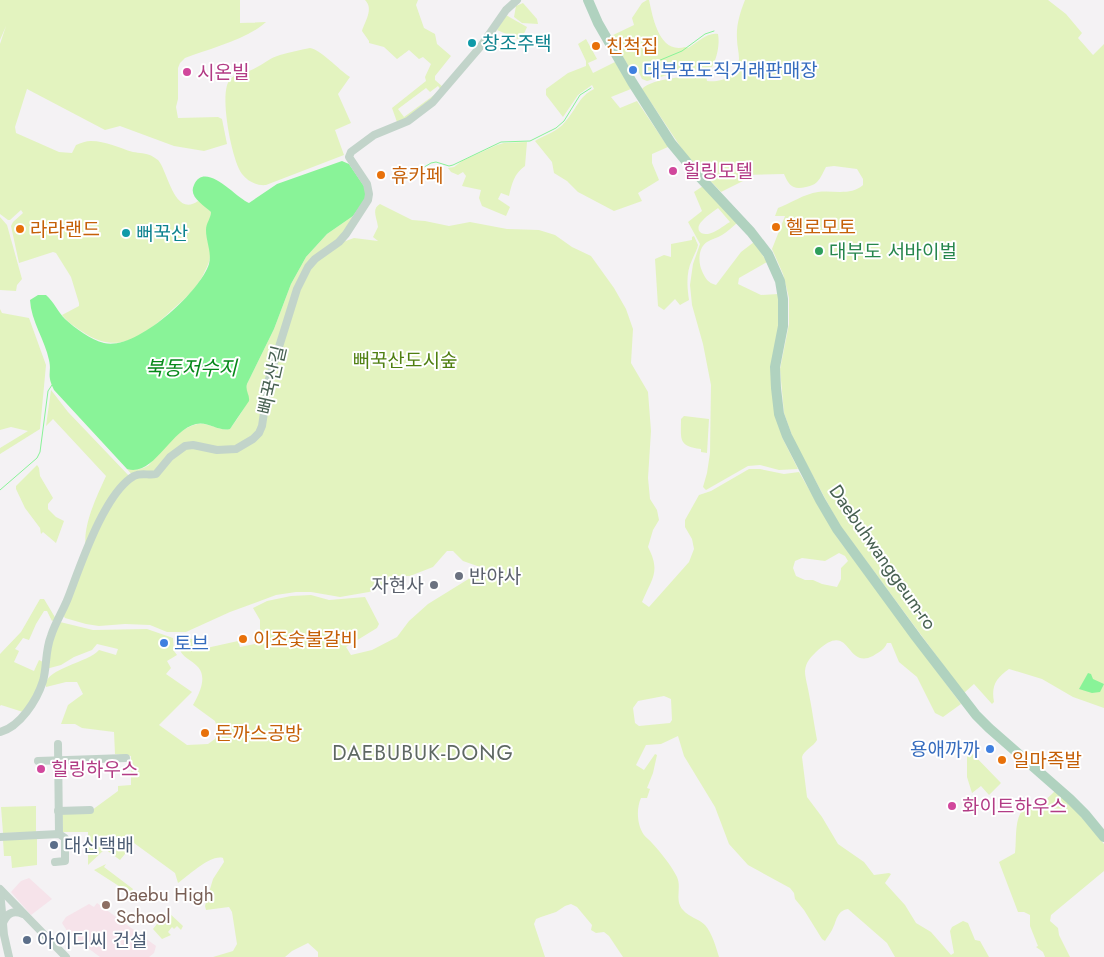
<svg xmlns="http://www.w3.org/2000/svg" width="1104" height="957" viewBox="0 0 1104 957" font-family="Jost,'Noto Sans KR',sans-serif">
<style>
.green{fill:#e3f3bf;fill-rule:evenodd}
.sand{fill:#f6e3ea}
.water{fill:#89f398}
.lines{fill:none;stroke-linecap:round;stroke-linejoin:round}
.stream{stroke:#89f398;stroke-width:1}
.minor{stroke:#c2d4ca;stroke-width:8}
.major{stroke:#b0d2bf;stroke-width:10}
.culture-dot{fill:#0f9aa8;stroke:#fff;stroke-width:2}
.food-dot{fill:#e8710a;stroke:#fff;stroke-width:2}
.shop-dot{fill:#3f7fe0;stroke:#fff;stroke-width:2}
.hotel-dot{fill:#d1479c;stroke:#fff;stroke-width:2}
.leisure-dot{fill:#2e9e5b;stroke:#fff;stroke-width:2}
.worship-dot{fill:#6b7280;stroke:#fff;stroke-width:2}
.service-dot{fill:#5c6f8a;stroke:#fff;stroke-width:2}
.education-dot{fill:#8d6e63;stroke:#fff;stroke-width:2}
.labels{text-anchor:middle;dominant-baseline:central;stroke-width:4;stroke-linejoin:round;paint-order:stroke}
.culture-label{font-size:19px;fill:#0d838f;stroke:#fff;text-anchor:start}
.food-label{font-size:19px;fill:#c56008;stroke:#fff;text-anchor:start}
.shop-label{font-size:19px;fill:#366cbe;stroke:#fff;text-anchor:start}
.hotel-label{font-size:19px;fill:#b23c85;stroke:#fff;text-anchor:start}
.leisure-label{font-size:19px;fill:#27864d;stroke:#fff;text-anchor:start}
.park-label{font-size:19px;fill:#4f7f11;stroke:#fff}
.street-label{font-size:19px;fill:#486152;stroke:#fff}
.worship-label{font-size:19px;fill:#5b616d;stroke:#fff;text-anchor:start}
.service-label{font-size:19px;fill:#4e5e75;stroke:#fff;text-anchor:start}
.education-label{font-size:19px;fill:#785e54;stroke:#fff;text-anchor:start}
.water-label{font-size:20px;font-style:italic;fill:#068819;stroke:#fff}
.quarter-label{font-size:21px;letter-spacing:1px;fill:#5e6863;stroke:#fff}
</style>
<rect width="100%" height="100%" fill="#f4f2f4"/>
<g class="green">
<path d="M0,0h240v23l26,-1c-18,17 -57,27 -81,36l-5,5 -2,5v31l-2,8 2,11 40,-1 4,2 5,25 -23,7 -30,-5 -54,-20 -15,4 -78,-41 -12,38 1,6 43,19 13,1 4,-8c5,-2 10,-4 15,-4 15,0 28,7 42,11 6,1 13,1 19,4 0,0 6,4 6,4 10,11 16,58 40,41l5,2 8,9c0,7 -3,15 -4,22 -1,5 2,10 3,15 1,8 -1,15 -5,22 -6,15 -20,28 -32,38 -26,24 -52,47 -87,25 -9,-6 -18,-11 -24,-19l17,-9v-3l-8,-26 -15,-24 -3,-1 -34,11 -8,-37 2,-4 10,-9 -2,-3 -11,10h-2l-8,-6v-170l6,-18 -6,14z"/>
<path d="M365,0h53l-2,5 8,23 11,6 2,10 14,12 -16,20v4l9,8 -3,3 -40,31h-4l-5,-14 34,-27 -1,-4 6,-13 -8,-7 -4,2 -10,-9 -12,9 -13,-12 -15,-4v-2l-7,-10c3,-10 12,-22 3,-31zM438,86l3,4 -37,27 -6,-8 28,-21 4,4z"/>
<path d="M647,0h2c4,18 10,54 36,47l3,1c9,-5 19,-16 30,-14 2,10 -1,24 -6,33l-38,6 -27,8 -5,-2 -7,-15 -6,3 -18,-31 23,-11 -2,-7 10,-15z"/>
<path d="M745,0h303l18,14 16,19 -4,5 15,17 11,-11v664l-31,-11 -31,-18 -33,-10c-13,9 -18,17 -15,33l-2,2 -18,-20 -10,9 -125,-169 -45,-83 -10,-28 -4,-44 9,-45v-26l-6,-24 -11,-25 13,-33h-10l3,-8c13,-5 26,-14 40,-16 15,-2 33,4 45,-7v-6l-6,-10 -23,-3 -8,1c-3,5 -5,11 -9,15 -3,3 -7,4 -11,5 -13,3 -17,-1 -22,-13l-40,1 1,5 -24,12 -35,-37 -44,-66c10,-11 49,-13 64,-14l1,6c15,2 30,-5 32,-22 0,-7 -2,-13 -2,-20 -1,-14 3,-26 8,-39z"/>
<path d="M523,3l14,16 1,5 -16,-1 -8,-6 2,-11z"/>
<path d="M506,15l21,12 -5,11 -4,1 -21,-9z"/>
<path d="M586,39l11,20 -9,4 5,10 22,-11 16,27 -20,8 9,11 17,-7 31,46 -16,7v9l7,17 -21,13 4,8 -28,10 -36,-19 -11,-11 -13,-8 -2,-11 -17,-21c10,-6 23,-10 30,-19 11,-12 14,-26 29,-33l-2,-4 -14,10 -15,22 -17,-22v-6l22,-16 18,-7v-5l-8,-17z"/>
<path d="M310,48c10,1 29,22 40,29l-12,17 13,29 -16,7 9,25 -78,30c-8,1 -18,-3 -24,-11 -10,-13 -23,-79 -13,-93 4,-7 13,-8 20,-10 11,-4 20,-13 31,-16 10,-3 20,-5 30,-7z"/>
<path d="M527,142l-2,24c-11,8 -13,17 -16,30l-8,-3 -3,6 12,8 -4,9 -24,-10 -3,-8 2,-8 -19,-4 4,-10 -3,-4 -5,3 -7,-3 -3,-4 6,-1 8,-6 35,-16 7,-2z"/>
<path d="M703,186l34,37c-5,4 -10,9 -15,12 -5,3 -10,4 -15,7 -9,6 -9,20 -5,29 3,7 6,12 14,14l25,-33 13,-10 13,20 -28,16 -1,6 23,11 17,-1 2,18 -3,24 5,101 16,32 -19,1 -19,-5 -12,1 -42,24 -3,-3 4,-14 3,-20 1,-68 -8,-41 -11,-39 -2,-20 3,-21 7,-20 -12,-22 14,-11 -8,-19zM718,208l12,14c-7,4 -15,11 -22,12 -3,0 -6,0 -8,-2 -7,-8 13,-20 18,-24z"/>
<path d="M380,204l32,16 13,1 24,5 21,-4 37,7 32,1 16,5 17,12 19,9 23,32 12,21 7,20 -2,34 17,29 3,39 -3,47 2,21 7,11 2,10 -6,10 -5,17c13,25 4,31 -6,55l7,5 40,-45 5,-13 -2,-10 -7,-12v-7l14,-25 12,-4 38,-22h11l24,5 15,-2 37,64 125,168 -18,13 -8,-4 -18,-36 -18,-15 -8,-19h-4c-3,7 -8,9 -14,13 -29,14 -21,-38 -57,-4 -6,6 -10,10 -11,19 0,7 3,16 4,23 3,15 5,30 8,46 -4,7 -13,10 -15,17l5,40 15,20 16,27 26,18 10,13 15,-2 2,1 -6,9 20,22 11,18 15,9 20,23 3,-2 -4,-22 2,-4 11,-6 5,2 7,17 5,1 9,16h-94l-8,-14 -39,-34c-12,2 -11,12 -16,21 -2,4 -5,7 -7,11l-3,-2 -18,-29 -9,-11 -1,-6 -4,-5 -42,-23 -19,-21 -14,-37 -31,-51 -6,-20 -17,8 -15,1 -10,20 8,5 11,-16 2,1 -4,18 -6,15 3,1 -3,9h-6c-5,11 -4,27 3,37 2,3 6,5 8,8 9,10 19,22 25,34 5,11 -3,23 6,33 6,7 16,9 22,15 7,8 11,22 14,32h-96l-14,-21 -5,-4 -8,1 -5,-3 1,-5 -15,-18 -6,-3 -6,2 -9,6 -15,5 -5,2 -2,5 11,33h-227v-5l-10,-9 -16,8 -7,6h-72l20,-6 4,-7 -5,-32 -3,-5 -23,3 -1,-4 8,-27 11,-17 -1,-4c-12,-4 -35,18 -45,25l-3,-10 -41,-30 -14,17 -15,-11 -17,16v-33h-25l-1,-16 1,-2 25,-1 30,-22v-5l13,-1v-29l-16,-2 -1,-22 -32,-4 -7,-4h-14l7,-19 15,-11 -6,-12h-11l-20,5c-4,-18 42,-24 53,-37l17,5 2,-6 -21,-5 -5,6 -18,7 -13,8 -15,4 1,-13 13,-34 33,8 54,-1 26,9 1,13 3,4 -10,6 4,7 -5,6 26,18 -33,33 28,20 21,-1 7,-5 4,-6 -4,-12 -22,-16c30,-52 -23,-37 -12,-66h19l2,10 36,-8 2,6 20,-4v-23l-7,-12 14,-7 24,-5 20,-1 18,5 36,-3 14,27 -2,4 -31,19 5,8 21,-5 25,-13 12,-16 19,-17 55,-34v-2l-20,-7 -10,-10h-6l-14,16 -23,9h-12l-11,4 -5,7 -13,5 -29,5 -29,-5h-15l-20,3 -46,17 -44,20h-19l-17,-7 -25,-1 -26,2 -13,-2 -21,-6 -2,-3 38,-94 18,-29 16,-15 18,-1 33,-29 31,4 38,-11 44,-152 10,-20 31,-25 14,-5 24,3 -5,-4 5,-10c-1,-9 -7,-18 2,-23zM839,553l6,3 3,5 -7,7v11l-4,8 -15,-3 -9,-4h-8l-9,-4 -3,-8 2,-7 7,-3 23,3zM664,696l7,3 1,21 -2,3 -31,3 -4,-3 -2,-15 5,-7z"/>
<path d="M353,216l-10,20 -20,14 -25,32 -41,150 -24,16 -48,-2 -26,25 -26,5 -6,-7c8,2 16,0 22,-4 12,-14 35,-44 55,-41 8,1 18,7 26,5 5,-7 19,-25 18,-33 -1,-6 -3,-6 -1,-12l27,-55 17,-45 15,-27 21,-23z"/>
<path d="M0,217l7,8 15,54 -5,6 -1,6 -16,-1z"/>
<path d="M694,236l4,9c-1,5 -4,10 -6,15 -6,12 -5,27 -3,40l-9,5 -5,-6 -11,11 -6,-4 -3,-47 9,-4 7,2v-13l21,-4v-3z"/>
<path d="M0,309l2,4 27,5 17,47 -6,64 -40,25v-6l28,-17 -17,-4 -11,3z"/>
<path d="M51,390l17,22 62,65 -7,6 -37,65c-4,-22 11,-52 20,-72l-53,-57 -7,7z"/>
<path d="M684,416l25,3 -2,34 -6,-1v-3c-23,-3 -20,-9 -20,-30z"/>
<path d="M37,465l2,3 1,8 13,22 -5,6v5l8,8 8,4 -8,22 -13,-11 -2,2 -1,-6 -15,-20 -9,-19v-3z"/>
<path d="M40,599h4l12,20 -4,2 -5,-10h-3l-8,13 -7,16 -6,-2 -8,11 4,2 -5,11 20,9 5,-11 4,2 -4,24 -16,26 -22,-7 -1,1v-52l21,-22z"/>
<path d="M969,750l32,33 -12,12 -8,-9 -9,7 -5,-16v-24z"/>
<path d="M1055,791l17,15 32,38v27l-53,44 -1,6 8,7 1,7 11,22h-25l-2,-5 -7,-5 2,-1 -8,-20v-11l-6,-3h-6l-19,-50 16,-9c2,-14 -2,-40 13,-47 4,-2 7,-2 12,-3 5,-2 11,-8 15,-12z"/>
<path d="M36,806v26l-33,1 -2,-26z"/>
<path d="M37,839v26l-25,3 -1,-12h-7l-1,-16z"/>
<path d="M106,864l-2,3 29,22 -2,3 -8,-5 -1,1 -28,-18z"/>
<path d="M167,911l16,15 -2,4 -4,-4 -3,3 -2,-2 -4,5 3,3 -9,4 -9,-10z"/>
</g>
<g class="sand">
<path d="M29,878l23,21 -21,16 -20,-23 10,-11z"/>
<path d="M97,903l59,43 -2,7 -5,4h-49l-31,-23 -7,-11 4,-6 23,-13 5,3z"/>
</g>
<g class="water">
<path d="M342,161l7,3 17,25v9l-13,18 -26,18 -21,23 -15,27 -17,45 -27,55c-2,7 3,11 2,17l-19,28c-11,3 -22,-8 -34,-5 -26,6 -42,53 -69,45l-73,-79c-8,-16 -2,-17 -5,-30 -4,-20 -18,-39 -19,-60l8,-5h8c8,7 12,17 19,24 10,9 26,21 39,24 32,8 96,-51 105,-79 3,-12 -3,-22 -3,-34 0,-7 5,-12 5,-18 -7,-7 -23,-15 -17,-27 11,-25 42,13 55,18l28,-19z"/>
<path d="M1088,673l3,1 2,5 11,5 -4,8 -8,1 -13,-4z"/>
</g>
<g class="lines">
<g class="stream">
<path d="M646,66l36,-15 23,-17 9,-3"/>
<path d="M395,181l16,-6 20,-12 5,-1 13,4 4,-1 48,-23 29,-1 26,-13 8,-7 16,-26 11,-7"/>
<path d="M0,490l37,-32 3,-6 8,-61 4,-6"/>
</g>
<g class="minor">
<path d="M0,732c20,-5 37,-32 43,-51 4,-14 2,-30 8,-45 4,-13 12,-25 17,-38 12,-31 36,-105 66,-122 8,-4 15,0 22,-2l14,-17 15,-11 8,-1 24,5 19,-1 17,-10 6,-6 3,-7 7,-47 28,-90 11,-22 7,-8 24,-17 7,-8 22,-34 1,-6 -2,-10 -18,-27 2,-5 23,-17 34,-14 25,-19 48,-56 25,-36 11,-10"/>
<path d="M58,744l1,90"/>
<path d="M38,761l88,-3"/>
<path d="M58,811l32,-1"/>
<path d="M0,837l59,-3 6,4v23l-10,1"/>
<path d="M0,889l66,68"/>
<path d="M0,890l4,45 5,22"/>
<path d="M3,923c4,-10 10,-13 20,-9"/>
</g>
<path class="major" d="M588,0l10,23 34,59 39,61 24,29 56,60 17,22 12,27 3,18v27l-8,41 1,21 3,26 8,22 33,64 17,29 79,108 60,78 13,13 81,71 15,15 19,23"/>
</g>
<g class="culture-dot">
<circle cx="472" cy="43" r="5"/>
<circle cx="126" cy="233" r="5"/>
</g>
<g class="food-dot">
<circle cx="596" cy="46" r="5"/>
<circle cx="381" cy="175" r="5"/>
<circle cx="776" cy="227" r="5"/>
<circle cx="20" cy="229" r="5"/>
<circle cx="243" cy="639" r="5"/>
<circle cx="205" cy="733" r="5"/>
<circle cx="1002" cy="760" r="5"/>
</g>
<g class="shop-dot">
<circle cx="633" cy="70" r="5"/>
<circle cx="164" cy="643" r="5"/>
<circle cx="990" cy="749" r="5"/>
</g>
<g class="hotel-dot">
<circle cx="187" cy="72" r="5"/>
<circle cx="673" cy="171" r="5"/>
<circle cx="41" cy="769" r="5"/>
<circle cx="952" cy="806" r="5"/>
</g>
<circle class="leisure-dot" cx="819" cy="251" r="5"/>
<g class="worship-dot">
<circle cx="459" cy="576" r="5"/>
<circle cx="434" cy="585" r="5"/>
</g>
<g class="service-dot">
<circle cx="54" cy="845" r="5"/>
<circle cx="27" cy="940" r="5"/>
</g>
<circle class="education-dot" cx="106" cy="905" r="5"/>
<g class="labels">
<g class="culture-label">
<text x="482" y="43">창조주택</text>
<text x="136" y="233">뻐꾹산</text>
</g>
<g class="food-label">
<text x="606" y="46">친척집</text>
<text x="391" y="175">휴카페</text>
<text x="786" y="227">헬로모토</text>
<text x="30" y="229">라라랜드</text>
<text x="253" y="639">이조숯불갈비</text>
<text x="215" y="733">돈까스공방</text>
<text x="1012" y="760">일마족발</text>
</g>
<g class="shop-label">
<text x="643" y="70">대부포도직거래판매장</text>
<text x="174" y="643">토브</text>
<text x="980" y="749" text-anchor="end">용애까까</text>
</g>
<g class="hotel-label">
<text x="197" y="72">시온빌</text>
<text x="683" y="171">힐링모텔</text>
<text x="51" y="769">힐링하우스</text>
<text x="962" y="806">화이트하우스</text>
</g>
<g class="leisure-label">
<text x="829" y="251">대부도 서바이벌</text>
</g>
<g class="park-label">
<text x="405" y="360">뻐꾹산도시숲</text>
</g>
<g class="street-label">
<text transform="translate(272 380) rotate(-77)">뻐꾹산길</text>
<text transform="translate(883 557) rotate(55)">Daebuhwanggeum-ro</text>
</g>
<g class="worship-label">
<text x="469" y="576">반야사</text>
<text x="424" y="585" text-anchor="end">자현사</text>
</g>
<g class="service-label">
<text x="64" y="845">대신택배</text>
<text x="37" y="940">아이디씨 건설</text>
</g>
<g class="education-label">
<text x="116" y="894">Daebu High<tspan x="116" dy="22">School</tspan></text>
</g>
<g class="water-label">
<text x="191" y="368">북동저수지</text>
</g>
<g class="quarter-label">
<text x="423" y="753">DAEBUBUK-DONG</text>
</g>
</g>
</svg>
